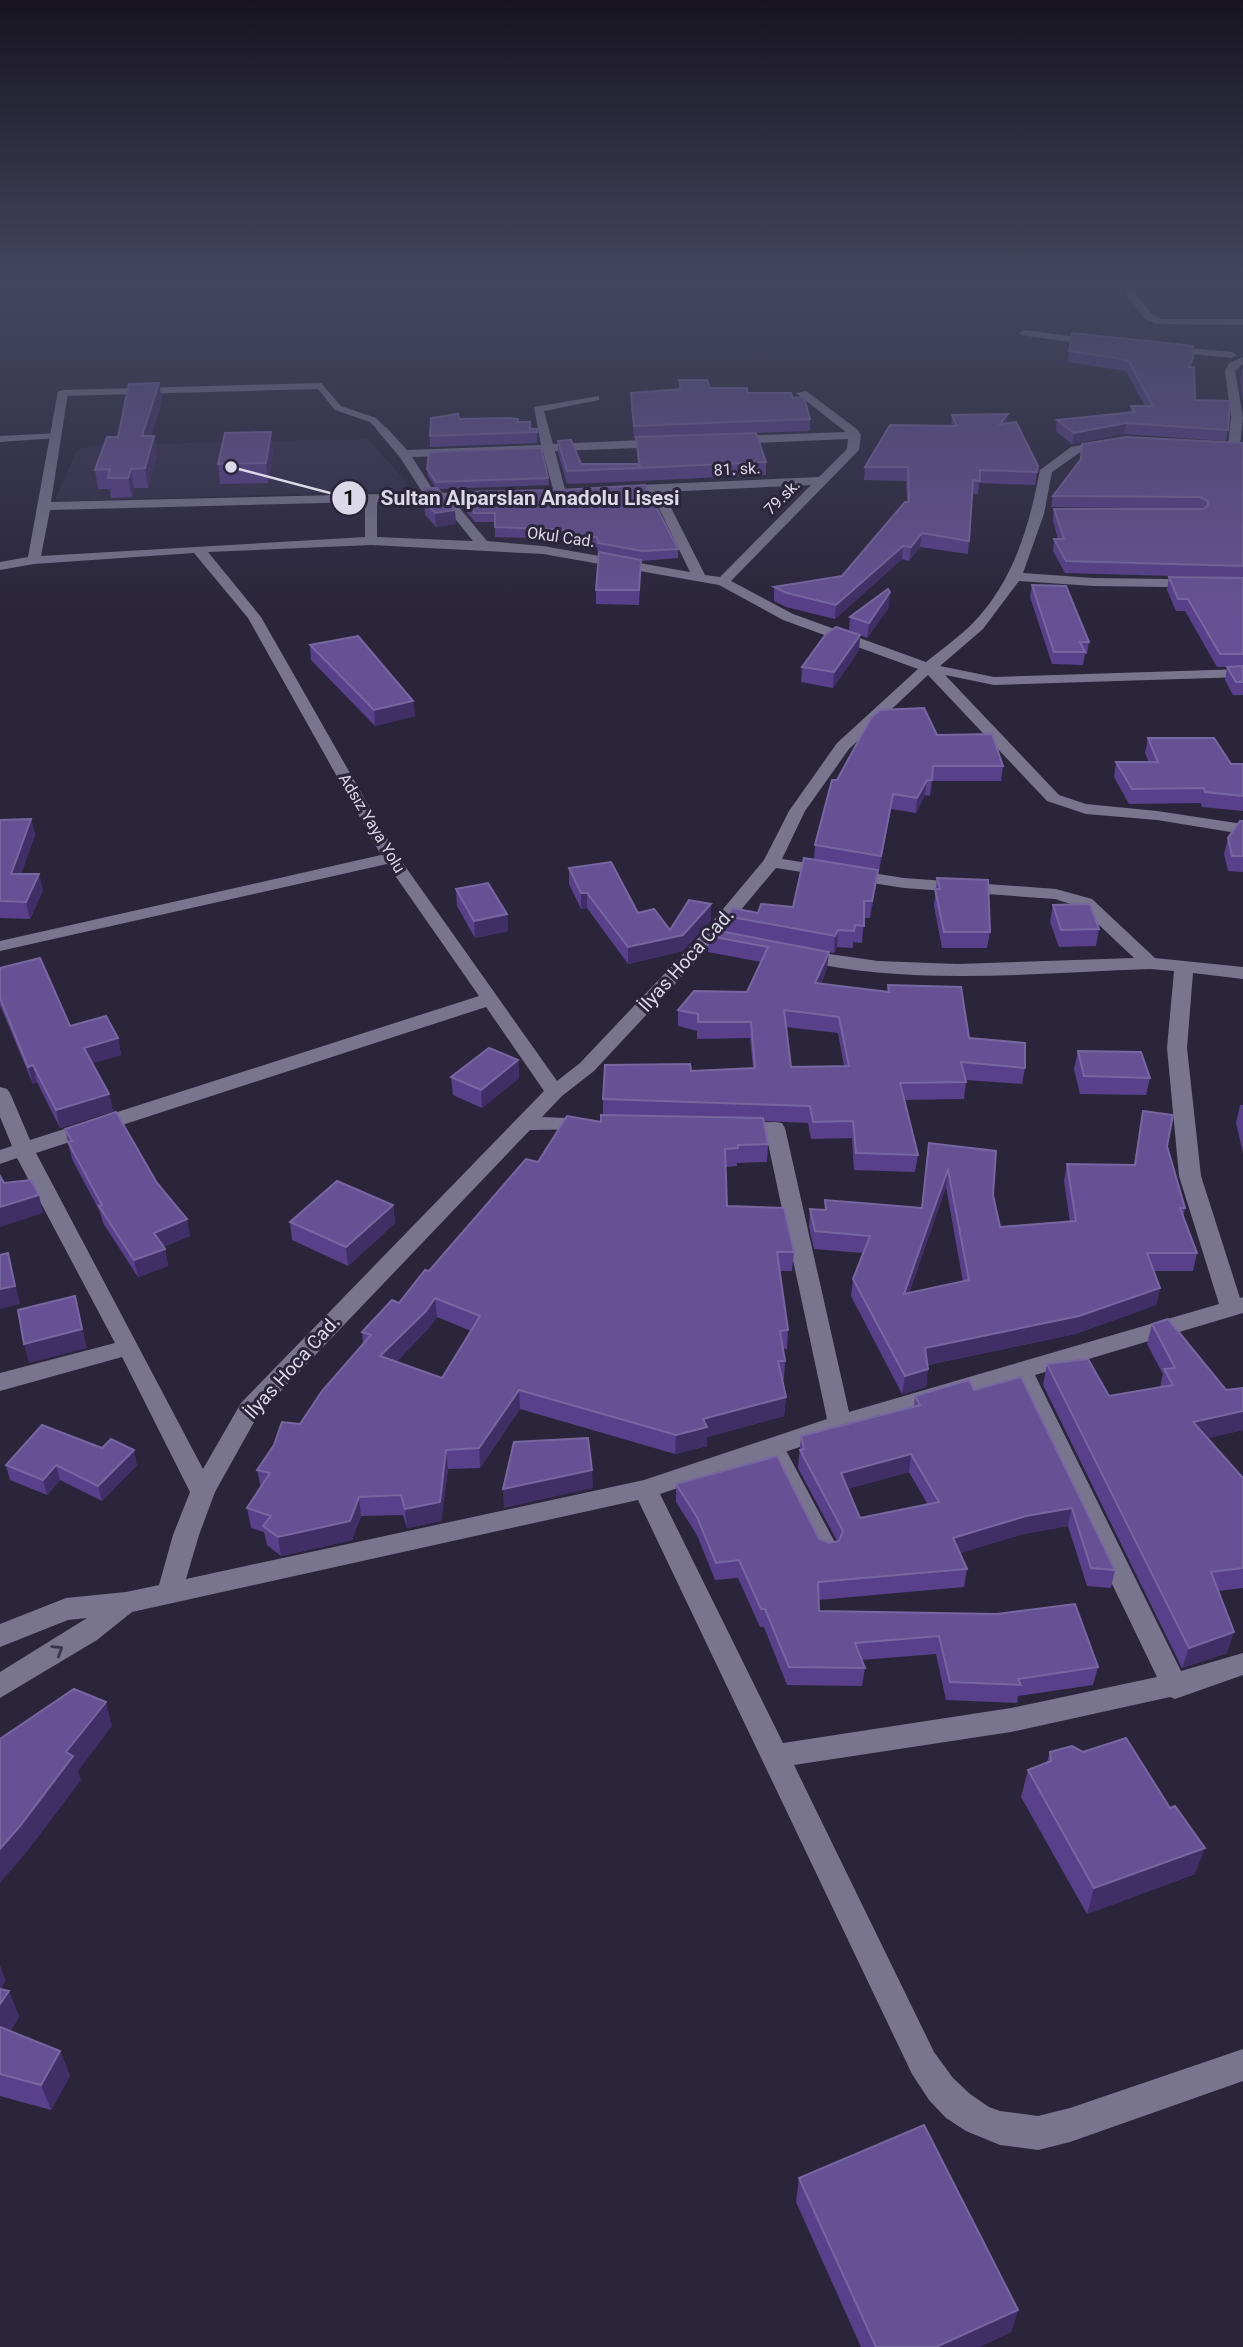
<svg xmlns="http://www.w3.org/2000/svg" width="1243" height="2347" viewBox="0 0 1243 2347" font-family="Roboto,sans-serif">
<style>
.built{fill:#332d48}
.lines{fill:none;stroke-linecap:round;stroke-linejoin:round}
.service{fill:#7a758f;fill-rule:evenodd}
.minor{fill:#7a758f;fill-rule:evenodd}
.wall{fill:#58408a;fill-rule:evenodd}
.shaded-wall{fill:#402f66}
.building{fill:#665194;stroke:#7866a1;stroke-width:2;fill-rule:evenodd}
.oneway{stroke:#3a354c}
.labels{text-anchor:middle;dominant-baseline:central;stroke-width:6;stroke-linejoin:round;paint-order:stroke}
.far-street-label{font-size:16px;fill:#dbd9e7;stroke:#2a253b}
.street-label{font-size:19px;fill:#dbd9e7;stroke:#2a253b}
.leader{fill:none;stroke:#dbd9e7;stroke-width:2.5}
.callout-dot{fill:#dbd9e7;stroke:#2a253b;stroke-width:2.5}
.mark-label{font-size:21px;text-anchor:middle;font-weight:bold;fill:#111}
.callout-label{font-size:21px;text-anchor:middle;font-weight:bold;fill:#dbd9e7;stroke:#2a253b;stroke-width:6;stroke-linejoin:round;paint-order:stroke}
</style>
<rect width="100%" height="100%" fill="#2a253b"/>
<path class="built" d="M368,439l40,45 -7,7 -340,10 -6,-2 22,-49 16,-5z"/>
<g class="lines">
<g class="service">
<path d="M321,383l20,23 35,12 9,9v4h-6l-9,-9 -35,-12 -17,-21 -256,7 -5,-3 5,-3z"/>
<path d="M60,433v4l-3,1 -57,4v-6z"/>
<path d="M774,1438l7,3 58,109 -3,6 -8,2 -8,-2 -3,-6 -53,-104 3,-5z"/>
</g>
<g class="minor">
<path d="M1127,291h6l20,24 9,4h81v6l-87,-1 -11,-5 -20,-26z"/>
<path d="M1024,330l75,10 5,3 -5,3 -79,-11 -1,-2z"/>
<path d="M1166,346l66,6 5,3 -5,3 -70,-7v-4z"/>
<path d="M1243,357v7l-8,7 8,46 -3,29 -6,4 -6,-4 3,-29 -6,-46 4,-8z"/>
<path d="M58,391l10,2 -17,109 372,-9 -24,-37 -23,-27 2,-2h8l21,23 134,-5 -7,-38 65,-11v4l-55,11 9,33 112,-5 6,4 -6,4 -110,4 11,42 -6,4 -6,-4 -11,-41 -131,5 23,36 54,-1v6l-4,1 -32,1 34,41 56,5 147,26 -39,-80 -33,2 -6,-4 6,-4 201,-9 28,-28 1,-10 -116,5 -6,-4 6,-4 114,-4 -50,-39 10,-2 52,39 3,5 -2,15 -128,131 62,33 133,48c16,-13 33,-25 47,-39 41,-42 56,-97 67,-153l31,-23 37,-7 6,4 -35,9 -27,19 -8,42 -21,59 70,5 150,2v8l-150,-2 -74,-5 -36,48 -43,37 54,11 249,-8v8l-249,8 -49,-10 114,120 27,9 71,7 86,13v10l-86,-14 -71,-6 -39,-13 -119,-126 -79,74 -44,62 -23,48 122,19 152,11 36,10 63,59 88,9v12l-50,-6 -6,75 14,128 39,122 3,-1v16l-208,62 146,296 62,-18v22l-68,24 -5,-2 -159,35 -217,33 140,287 19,26 17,16 19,13 11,4 38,5 32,-8 173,-59v32l-173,61 -32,8 -38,-5 -34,-14 -20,-13 -17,-18 -17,-26 -274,-574 -506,112 -35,28 -97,58v-26l87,-54 -19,2 -68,27v-23l66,-26 60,-6 33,-7 14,-50 17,-43 -68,-135 -122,34v-18l115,-30 -98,-185 -17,6v-14l12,-4 -12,-29v-30l7,2 3,4 20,47 449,-144 -92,-132 -387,87v-10l381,-86 -133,-237 -54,-65 -160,11 -34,6v-8l28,-5zM811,485l-91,92 -15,-2 -42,-83zM440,500l33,41 -96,-4v-35zM365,502v35l-324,19 9,-46zM371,545l172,9 176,31 64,35 135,49 -81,74 -48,68 -25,49 -61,73 -123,130 -23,18 -162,-229 -134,-235 -53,-65zM776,868l128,20 151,11 25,8 54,51 -177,6 -79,-3 -77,-11 -6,1 -3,4 3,4c115,28 238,14 355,10l24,2 -7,77 12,128 40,128 -370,108 -64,-284 -3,-5 -7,-1 -45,1 -3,5 3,5 36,1 61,285 -183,61 -458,99 13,-44 16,-43 43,-77 272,-285 67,-1 3,-4 -3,-4 -7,-2 -48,-2 20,-21 32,-25 121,-130zM486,1007l58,84 -303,312 -38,66 -167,-316zM1014,1381l143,296 -146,31 -228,35 -123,-249 187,-63z"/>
</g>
</g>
<g class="wall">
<path d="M1072,333l119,34 4,33 33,30 -2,11 -102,-7 -52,10 -16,-13 1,-11 73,-7 1,-7h14l-19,-35 -58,-9z"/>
<path d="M1242,368l1,1v31l-3,-21z"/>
<path d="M679,380l31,8 83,10 17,21v12l-54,2 10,29v13l-127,6v-5v5l-72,3 -9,-31v-12l23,23 57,2 -2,-28h-2l-3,-33v-12l48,-3z"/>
<path d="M162,401l-11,35h3l3,19 -9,33h-14l-2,9 -21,1 -1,-9h-12l-3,-19 23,-33z"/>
<path d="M952,415l55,8 31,43 -3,19 -56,-2 -1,11h-6l-4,60 -48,-7 -11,14 -7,-2 -67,60 -49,-12 -12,-6v-14l68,-11 65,-74 -1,-21 -42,-1 1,-13 86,-41z"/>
<path d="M459,419l59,3 12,7h7v14l-107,4v-11z"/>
<path d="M1243,443v135l-178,-5 -12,-22 1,-12h4l-5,-18 1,-12h145l-148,-2 2,-11 27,-36 2,-16z"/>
<path d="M273,451l-5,32 -48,1 -2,-20z"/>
<path d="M427,469l121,9 1,7 -111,4 18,35 -20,3 -11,-12 -1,-14 12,-13 -8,-12z"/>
<path d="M457,492l221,57v9l-37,3 -2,44 -43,-1v-14l3,-37h-1l-1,-6h-29v-8l-73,-2v-15h-20l-17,-20z"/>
<path d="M1169,577l74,1v117h-10l-8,-15 2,-13h4h-14l-32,-56h-9l-9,-21z"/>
<path d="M1032,585l57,57 -2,12h-2l-2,11 -31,-1 -22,-67z"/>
<path d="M889,607l-22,31 -7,-3 -1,15 -26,38 -32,-6 1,-15 47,-36 1,-14z"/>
<path d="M310,645l103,56 2,15 -40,10 -64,-66z"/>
<path d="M937,735l66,31 -2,15h-69l-2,15 -5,-1 -9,18 -25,-4 -12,62h-1l-2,15 -6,32h-6l-2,25 -9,-1v6l-16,-1 -3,6 -67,-13 62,12 -2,16 -6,16 66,8 1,-7 81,53 56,30 -3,16 -56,-4v2l-2,17 -60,1 14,55 -3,17 -61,-2 -2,-32 -41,1 -3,-16 -45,-2 5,23 -1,18 -30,1v3l-11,1 1,39 67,46 -2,19h-12l8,59 -1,19h-4l2,12 -1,19h-2l4,17 -2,19 -77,21v9l-32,8 -155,-45 -40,59 -32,1 -7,52 -34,7 -4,-13 -42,1 -9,24 -71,16 -14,-11 -3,-13 -13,-4 -4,-20 14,-20 -4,-18 43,-46 63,-80 -1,-12 37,-29 30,-32 109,-109 63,-40 2,-7v-16l88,-28 62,-3 -3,-30 -53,1v-8l-19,-5v-16l69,-18 14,-30 -53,-10 1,-16 17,-4v-16l32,-3 35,-6 21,-47 1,-15 22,-65zM786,1027l52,6 6,33 -53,1zM437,1317l34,14 -29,47 -46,-16 31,-32z"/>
<path d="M1148,738l83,26h12v47l-41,-4 -1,-4 -72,1 -15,-27 2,-15h33l-4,-9z"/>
<path d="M31,819l4,16 -14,39 22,16 -13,29 -30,-1v-98z"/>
<path d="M1243,821v51l-15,-1 -4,-17 4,-16z"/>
<path d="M569,868l69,45 32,17 41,-10 -28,31 -55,13 -41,-56 -6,1 -12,-25z"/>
<path d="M937,878l53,54 -3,16h-45l-8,-42z"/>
<path d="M456,889l51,25 1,17 -33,7 -18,-32z"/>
<path d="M1053,905l46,24 -3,17 -37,1 -9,-25z"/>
<path d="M0,968l70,58 48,12 3,17 -29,8 17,31 4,17 -53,17 -23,-46 -4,2 -33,-79z"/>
<path d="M1078,1051l72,27 -4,17 -66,-1 -6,-25z"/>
<path d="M518,1060l1,18 -37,30 -29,-13 -2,-18z"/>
<path d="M1240,1105h3v48l-7,-30z"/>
<path d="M1143,1111l24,35 18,62 -2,9 14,36 -4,18h-39l6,17 -4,17 -81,29 -147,31 -2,22 -24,7 -51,-98 2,-17 10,-26 -49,-4 -5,-22 1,-18 15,1v-10l97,8 7,-65 64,52 7,32 70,-5 -6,-41 3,-17 67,1zM946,1187l17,95 -54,11z"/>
<path d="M65,1129l92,54 33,53 -27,11 2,2 3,17 -30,11 -35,-54 -3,-11 -28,-53z"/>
<path d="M393,1205l2,18 -47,43 -56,-26 -2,-18z"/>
<path d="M1152,1324l74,66 17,-2v42l-36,8 36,40v110l-25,3 9,62 -45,15 -139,-283 4,-21 62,32 51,-9 3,-13 -16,-30z"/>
<path d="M1021,1377l94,193 -4,18 -24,-2 -19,-60 -45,8 -63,19 7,16 -3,18 -146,13 1,11 279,56 -5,18 -75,11 -1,7 -71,-3 -10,-46 -75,6 4,8 -3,18 -75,-1 -23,-58h-4l-22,-49 -23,2 -18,-45 -21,-33v-18l143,55 10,4 8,-2 -39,-73 3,-32 113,-30 1,-10 59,-6zM909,1472l19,33 -68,13 -13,-29z"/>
<path d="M102,1448l35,17 -35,36 -42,-21 -13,15 -37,-15 -4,-15z"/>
<path d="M1050,1752l145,122 -108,40 -66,-117 7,-27 19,-8z"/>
<path d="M0,1966l5,14 -4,9 8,2 10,26 -9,14 50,20 10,25 -19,34 -51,-14z"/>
<path d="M799,2178l219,132 -7,22 -32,15h-118l-65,-145z"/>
</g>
<g class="shaded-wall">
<path d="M159,383l3,18 -17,54 -3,-19z"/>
<path d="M1008,414l-1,13 -7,-3z"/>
<path d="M1126,423l-2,11 -52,10 2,-11z"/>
<path d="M271,432l2,19 -5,32 -2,-20z"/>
<path d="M154,436l3,19 -9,33 -3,-20z"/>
<path d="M131,469l3,19 -2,9 -4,-19z"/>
<path d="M455,510l1,14 -20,3 -1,-14z"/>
<path d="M922,533l-2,14 -11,14 2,-14z"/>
<path d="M903,546l-1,13 -67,60 1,-14z"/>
<path d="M890,592l-1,15 -22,31 2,-15z"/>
<path d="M860,635l-1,15 -26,38 1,-16z"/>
<path d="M413,701l2,15 -40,10 -1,-16z"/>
<path d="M927,780l-2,15 -9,18 1,-15z"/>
<path d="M893,794l-2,15 -12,62 2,-15z"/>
<path d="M31,819l4,16 -20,56 -4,-17z"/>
<path d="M878,870l-2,16 -6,32 2,-17z"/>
<path d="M39,874l4,16 -13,29 -4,-17z"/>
<path d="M581,893h6v15l-6,1z"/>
<path d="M711,904v16l-28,31 -55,13v-17l55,-12z"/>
<path d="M507,914l1,17 -33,7 -1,-17z"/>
<path d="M838,930l-1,17 -3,6 1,-17z"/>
<path d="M829,952l-2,16 -13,31 1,-16z"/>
<path d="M118,1038l3,17 -34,10 -3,-17z"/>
<path d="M518,1060l1,18 -37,30 -1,-18z"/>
<path d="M33,1065l4,17 -4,2 -5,-17z"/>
<path d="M109,1094l4,17 -53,17 -4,-18z"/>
<path d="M948,1170l-2,17 -44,125 2,-18z"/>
<path d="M39,1195l4,18 -43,14v-20z"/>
<path d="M393,1205l2,18 -47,43 -2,-19z"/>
<path d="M187,1219l3,17 -33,13 -3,-16z"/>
<path d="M165,1249l3,17 -30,11 -4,-17z"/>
<path d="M8,1253l12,51 -20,5v-20z"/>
<path d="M1160,1288l-4,17 -81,29 -153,32 3,-18z"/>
<path d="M75,1296l12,52 -58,15 -5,-19z"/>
<path d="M435,1298l2,19 -10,13 -44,45 -3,-19z"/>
<path d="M928,1369l-2,18 -24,7 3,-18z"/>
<path d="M519,1390l1,19 -40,59 -1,-20z"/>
<path d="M786,1397l-2,19 -77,21v9l-32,8 1,-19 27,-16z"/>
<path d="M1243,1411v19l-56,13 6,-21z"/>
<path d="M134,1450l3,15 -35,36 -4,-15z"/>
<path d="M446,1450l2,19 -7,52 -34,7 -2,-19z"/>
<path d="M911,1454l-2,18 -70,19 2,-18z"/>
<path d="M56,1465l4,15 -13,15 -4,-15z"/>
<path d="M592,1470l1,18 -89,20 -1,-19z"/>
<path d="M359,1497l2,19 -9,24 -71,16 -3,-19z"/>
<path d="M1072,1508l-4,18 -45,8 -73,22 3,-18 73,-22z"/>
<path d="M1234,1632l-7,21 -45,15 7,-20z"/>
<path d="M106,1702l6,24 -34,45 3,9 -52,69 -29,34v-34l66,-97z"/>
<path d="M1205,1848l-10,26 -108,40 7,-26z"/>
<path d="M0,1966l5,14 -5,10z"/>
<path d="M9,1991l10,26 -19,28v-41z"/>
<path d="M60,2051l10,25 -19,34 -10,-25z"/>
<path d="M1018,2310l-7,22 -32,15h-43z"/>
</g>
<g class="building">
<path d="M1072,333l121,13v12l-4,9h5l1,33 35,1 -2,29 -102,-7 -52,10 -17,-13 78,-8 -4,-6h22l-25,-46 -59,-9z"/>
<path d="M679,380h28l3,8h37v5h44l2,5 11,-1 6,22 -176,7 -3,-33 51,-4z"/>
<path d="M159,383l-17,53h12l-9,32 -14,1 -3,9h-20l2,-9 -15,1 12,-33h11l11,-53z"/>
<path d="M458,414l1,5 51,-1 8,1 -1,3h13v7h7v3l-107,4 1,-18z"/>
<path d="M1008,414l-8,10 16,-2 22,44 -1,6 -57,-2v11l-7,-1 -4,61 -47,-8 -11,14 -8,-1 -67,59 -49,-12 -13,-6 68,-11 63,-74h4l-1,-35h-43l25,-42 67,1 -5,-11z"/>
<path d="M271,432l-5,31 -48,1 7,-31z"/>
<path d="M756,433l10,29 -126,6 -4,-31z"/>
<path d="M1126,437l117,6v123l-177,-5 -12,-22h10l-10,-30h150l4,-4v-4l-8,-4 -147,-1 28,-37 1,-15z"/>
<path d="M571,440l10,24h56l2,4 -72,3 -9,-30z"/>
<path d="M541,448l7,30 -112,4 -9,-13 2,-17z"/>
<path d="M645,485l33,64 -36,2 -44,-8 -1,-6h-29v-7l-73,-3v-14h-21l-17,-21 103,-2z"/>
<path d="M425,488h12l18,22 -20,3 -11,-12z"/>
<path d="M599,552l42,8 -2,30h-43z"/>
<path d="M1169,577l74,1v76h-23l-32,-55h-10z"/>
<path d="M1032,585l34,1 23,56h-9l5,10h-31z"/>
<path d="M888,589l2,3 -21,31 -19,-6z"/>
<path d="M836,627l24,8 -26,37 -32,-5 24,-33z"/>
<path d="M358,636l55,65 -39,9 -64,-65z"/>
<path d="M1243,666v16h-7l-9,-15z"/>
<path d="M924,708l13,27 55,-1 11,32h-70l-1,14h-5l-10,18 -24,-4 -12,62 -66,-11 17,-65h5l34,-62 9,-8z"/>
<path d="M1148,738h66l17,26h12v32l-38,-4 -1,-4 -72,1 -16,-27h42z"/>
<path d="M31,819l-20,55h28l-13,28 -26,-1v-81z"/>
<path d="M1240,821h3v35h-11l-4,-18z"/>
<path d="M804,858l74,12 -6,31h-8v25l-9,-1 -1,6 -16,-1 -3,6 -109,-20 7,-8 25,5 3,-9 32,3z"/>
<path d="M611,862l27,51 16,-4 16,21 19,-30 22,4 -28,31 -55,12 -41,-54h-6l-12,-25z"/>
<path d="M937,878l51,2 2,52h-46l-9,-43h5z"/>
<path d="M488,883l19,31 -33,7 -18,-32z"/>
<path d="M1090,904l9,25 -38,1 -8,-25z"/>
<path d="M714,930l115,22 -14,31 74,9 -1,-7 73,2 8,51 56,5v25l-64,-6 5,20 -66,1 18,72 -62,-2 -3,-32 -40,1 -3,-16 -207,-7 2,-34 85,-1 1,7 64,-3 -4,-46h-53v-8l-20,-4 16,-19 53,1 21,-45 -59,-11zM784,1010l55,7 10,49 -58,1z"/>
<path d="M40,958l30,68 36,-10 12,22 -34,10 25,46 -53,16 -23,-45 -5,2 -28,-69v-30z"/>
<path d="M489,1048l29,12 -37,30 -30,-13z"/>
<path d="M1078,1051l63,1 9,26 -66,-2z"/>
<path d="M1143,1111l30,4 -6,31 18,62h-5l17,45h-50l13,35 -81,28 -154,32 3,21 -23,7 -52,-97 17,-43 -55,-5 -5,-22 16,1 -1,-10 97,8 7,-65 67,8 -3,44 7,32 76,-6 -9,-57 68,1zM948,1170l21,110 -65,14 27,-77z"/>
<path d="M116,1112l41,71 30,36 -33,14 11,16 -31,11 -35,-54 3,-1 -34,-63 4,-1 -7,-12z"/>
<path d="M601,1115l162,3 5,26 -30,1v3l-13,1 2,57 57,2 10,44h-17l11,78 -8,1 5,30h-7l8,36 -83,22 4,8 -31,8 -157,-45 -40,58 -33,2 -6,52 -35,7 -4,-14 -42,2 -9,24 -72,16 -15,-11 8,-10 -24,-8 23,-35 -13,-3 17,-25 8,-23 18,2 22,-33 49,-56 -9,-3 30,-32 7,3 26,-33 4,1 97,-112 12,3 29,-46 34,6zM435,1298l45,18 -38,62 -62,-22 46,-45z"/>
<path d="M0,1176l4,7 27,-3 8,15 -39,12z"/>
<path d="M337,1181l56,24 -47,42 -56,-25z"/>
<path d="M8,1253l7,33 -15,3v-34z"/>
<path d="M75,1296l7,33 -58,15 -6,-34z"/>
<path d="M1168,1319l58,71 17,-2v23l-50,11 50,56v90l-32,4 23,60 -45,16 -142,-284 41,-5 21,37 64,-11 -9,-16 11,-1 -23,-44z"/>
<path d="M1021,1377l94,193 -24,-2 -19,-60 -46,8 -73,22 14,31 -149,13 1,29 178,3 78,-10 23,63 -80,12 3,6 -71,-3 -11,-46 -84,7 10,25 -76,-1 -24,-58h-4l-22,-49 -23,3 -19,-46 -21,-33 101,-28 42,83 10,4 10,-2 4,-10 -43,-81 4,-1 -3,-13 119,-31 -5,-9 54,-16 5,10zM911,1454l28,48 -79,16 -19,-45z"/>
<path d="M42,1425l60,23 9,-9 23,11 -36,36 -42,-21 -13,15 -37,-15z"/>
<path d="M588,1438l4,32 -89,19 11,-47z"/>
<path d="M74,1689l32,13 -40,50 7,4 -53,70 -20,23v-110z"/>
<path d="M1126,1738l44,70 5,-2 30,42 -111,40 -66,-118 23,-9 -1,-9 22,-6 11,6z"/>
<path d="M0,1989l9,2 -9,13z"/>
<path d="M0,2027l60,24 -19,34 -41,-11z"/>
<path d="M924,2125l94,185 -82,37h-60l-77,-169z"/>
</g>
<defs><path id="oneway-chevron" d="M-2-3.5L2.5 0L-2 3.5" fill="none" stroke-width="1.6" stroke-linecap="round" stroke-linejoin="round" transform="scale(1.75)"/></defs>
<use class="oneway" href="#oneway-chevron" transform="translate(58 1650) rotate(-32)"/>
<linearGradient id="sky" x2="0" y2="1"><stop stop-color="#171420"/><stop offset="0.46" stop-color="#444660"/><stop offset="1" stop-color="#444660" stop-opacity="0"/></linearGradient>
<rect width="1243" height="613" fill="url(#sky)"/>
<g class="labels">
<g class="far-street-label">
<text transform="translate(737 469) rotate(-3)">81. sk.</text>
<text transform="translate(782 497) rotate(-45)">79.sk.</text>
<text transform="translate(561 537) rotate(8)">Okul Cad.</text>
<text transform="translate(372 823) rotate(59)">Adsız Yaya Yolu</text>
</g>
<g class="street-label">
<text transform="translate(686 960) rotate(-48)">İlyas Hoca Cad.</text>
<text transform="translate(292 1367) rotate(-48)">İlyas Hoca Cad.</text>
</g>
</g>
<path class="leader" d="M231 467L349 498"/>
<g class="callout-dot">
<circle cx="231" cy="467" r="7"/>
<circle cx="349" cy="498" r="18"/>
</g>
<g class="mark-label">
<text x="349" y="505">1</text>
</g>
<g class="callout-label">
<text x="530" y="505">Sultan Alparslan Anadolu Lisesi</text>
</g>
</svg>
